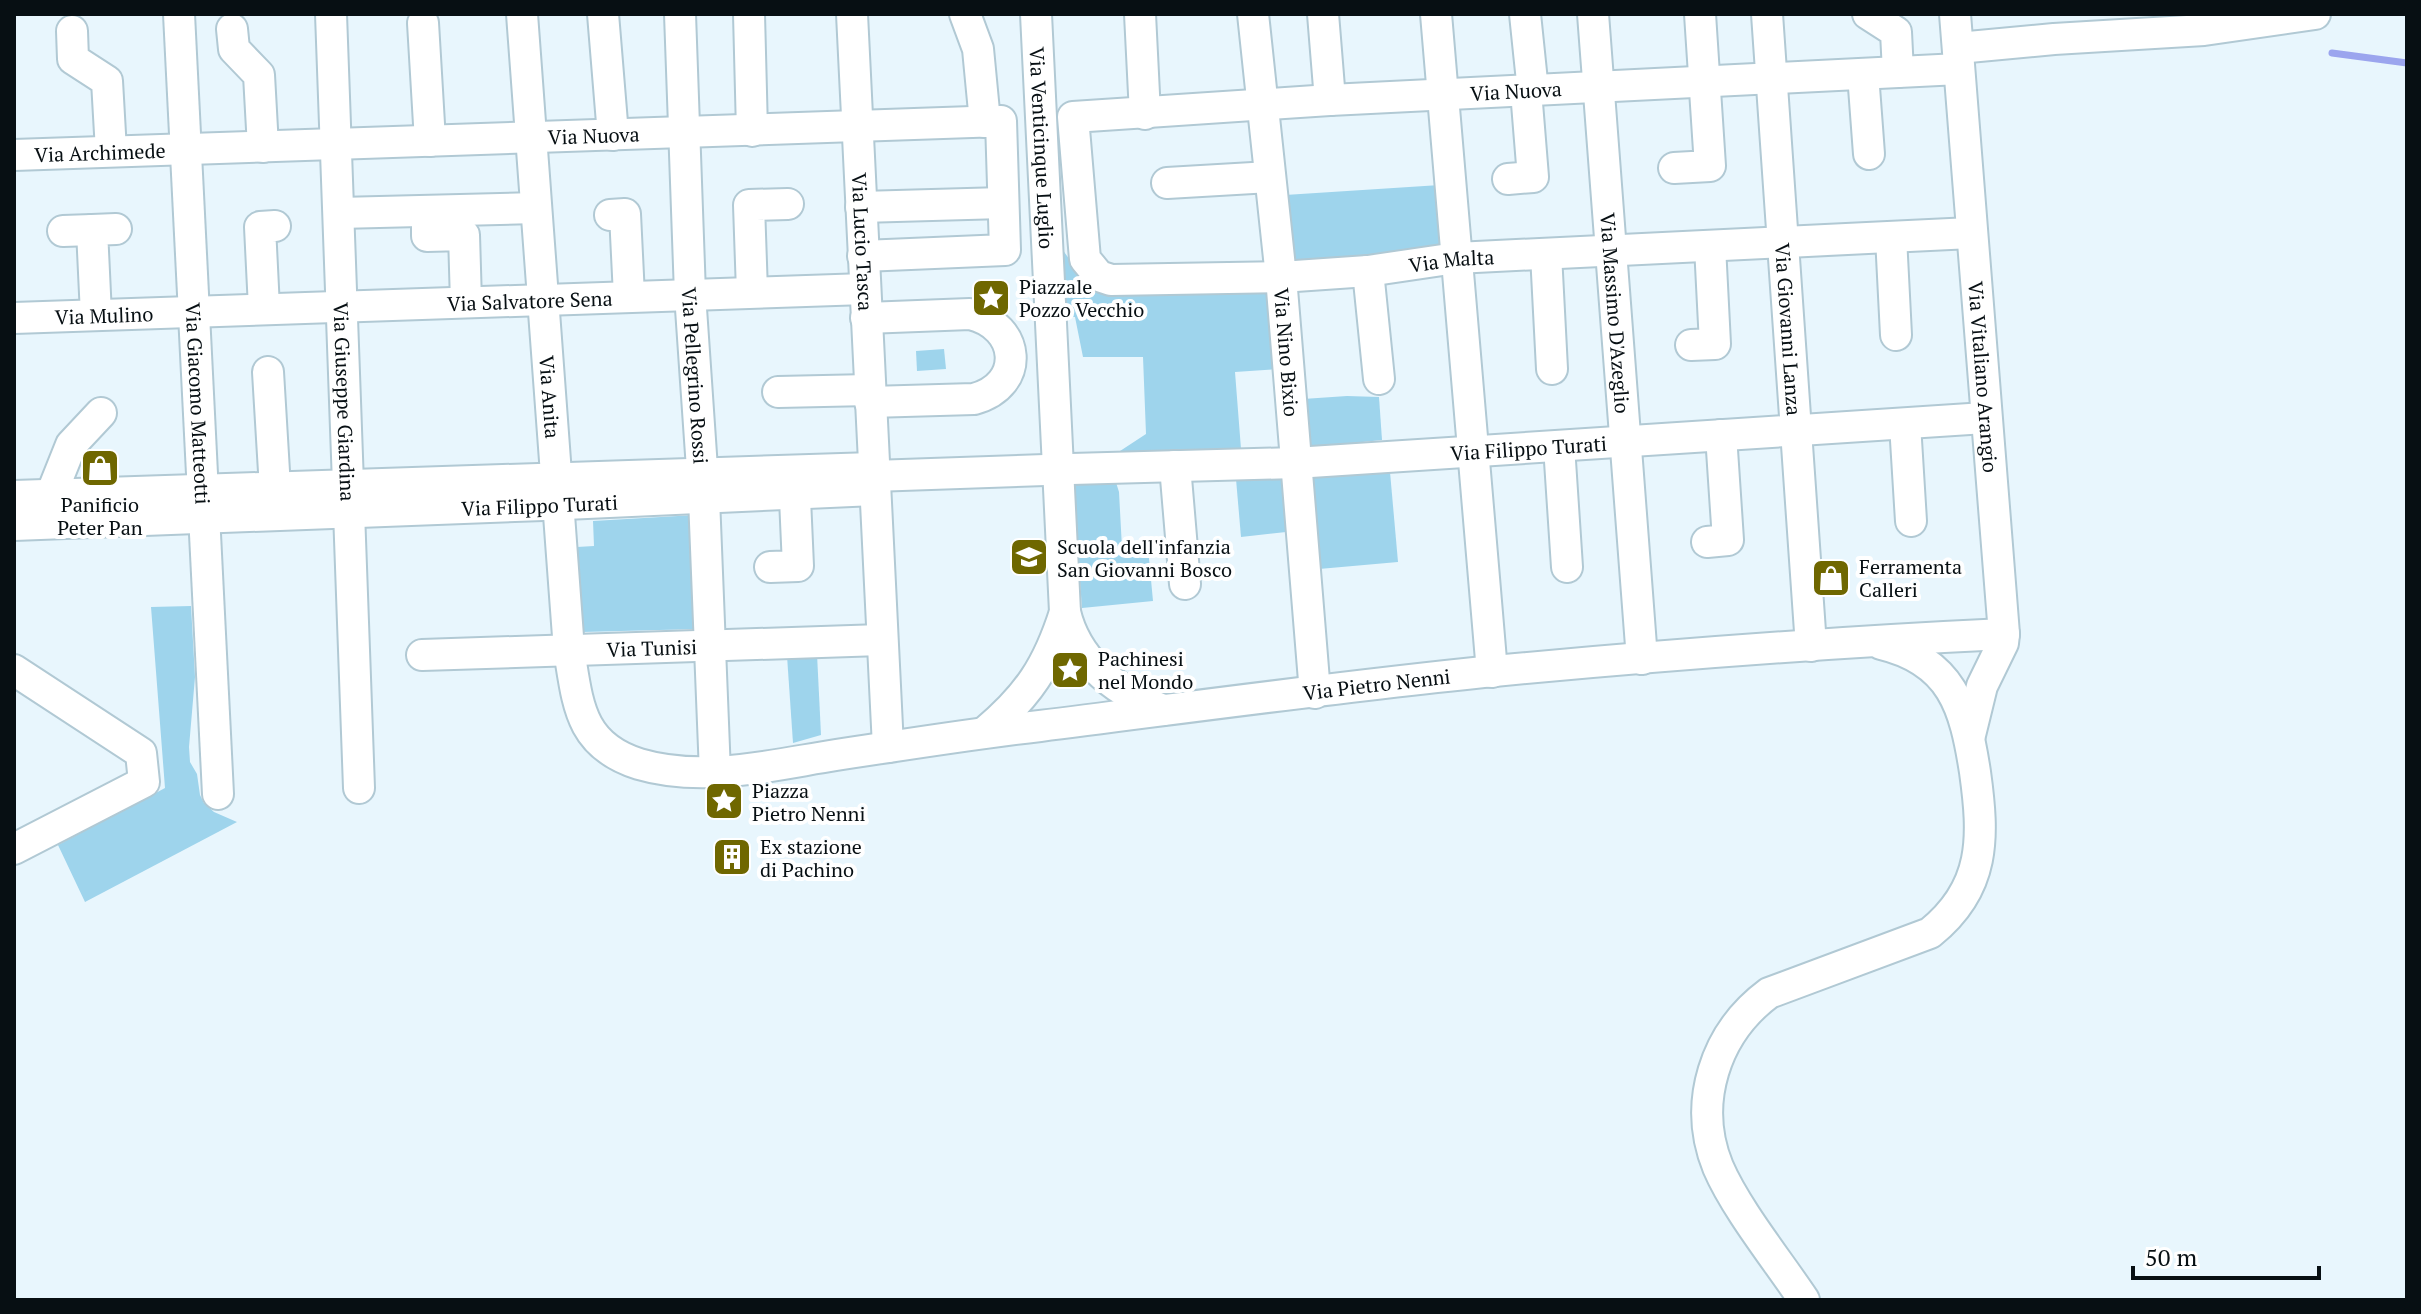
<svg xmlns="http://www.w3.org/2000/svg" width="2421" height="1314" viewBox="0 0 2421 1314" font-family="'PT Serif',serif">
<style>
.green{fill:#9ed4ec}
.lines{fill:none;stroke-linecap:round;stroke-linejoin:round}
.stream{stroke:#9ba5ee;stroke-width:7}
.minor-casing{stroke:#b1c9d4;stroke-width:34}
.minor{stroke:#fff;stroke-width:30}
.labels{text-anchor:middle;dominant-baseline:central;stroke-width:8;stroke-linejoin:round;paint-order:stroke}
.street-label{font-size:20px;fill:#070f13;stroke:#fff}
.poi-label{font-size:20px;fill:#070f13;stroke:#fff;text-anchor:start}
</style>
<rect width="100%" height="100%" fill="#e8f6fd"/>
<g class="green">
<path d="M1440,185l5,68 -155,11 -5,-69z"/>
<path d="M1060,246l19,27 189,13 10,83 -43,3 6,77 -124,4 29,-19 -3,-77h-60l-8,-40 -12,-1z"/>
<path d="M944,349l2,20 -29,2 -1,-20z"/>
<path d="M1347,396l32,1 3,43 -76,8 -3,-49z"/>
<path d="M1390,472l8,90 -79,7 -9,-92z"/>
<path d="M1072,475l42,1 5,16 3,56h26l5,53 -71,7z"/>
<path d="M1284,477l2,55 -45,5 -5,-58z"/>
<path d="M695,515l3,114 -116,3 -5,-85 17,-1 -1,-25z"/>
<path d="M191,606l4,71 -6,70 1,15 7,12 3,21 4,8 10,9 23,10 -152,80 -27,-57 107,-57 -14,-181z"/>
<path d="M817,654l4,81 -28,8 -6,-87z"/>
</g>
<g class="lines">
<path class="stream" d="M2332,53l75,10"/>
<g class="minor-casing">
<g id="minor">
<path id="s1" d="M179,14l39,780"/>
<path id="s2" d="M331,14l28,774"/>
<path id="s3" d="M522,14l47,636c9,54 10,95 70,114 64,19 133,1 197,-9 67,-10 135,-21 204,-29 151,-19 303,-40 454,-55 170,-16 340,-29 510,-37"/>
<path d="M603,14l10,121"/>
<path id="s4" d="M680,14l10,280 14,204 11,275"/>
<path d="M749,14l3,117"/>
<path id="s5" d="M852,14l36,733"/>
<path d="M965,14l13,35 7,73"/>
<path id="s6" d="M1036,14l29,598c12,51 52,80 98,98"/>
<path d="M1140,14l5,100"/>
<path id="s7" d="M1253,14l28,263 34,416"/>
<path d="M1323,14l7,86"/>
<path d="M1436,14l56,658"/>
<path d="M1525,14l8,77"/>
<path id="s8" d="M1593,14l49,645"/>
<path id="s9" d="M1767,14l44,632"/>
<path d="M1868,14l28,18 2,40"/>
<path id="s10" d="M1955,14l49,620 -1,9 -21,43 -12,49"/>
<path d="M423,23l7,118"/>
<path d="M232,29l2,20 25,26 4,72"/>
<path d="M72,31l1,28 34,22 4,70"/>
<path d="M1958,48l96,-9 150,-9 111,-16"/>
<path id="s11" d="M1959,69l-629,31 -257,17 12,142 14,17 12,4 170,-3 87,-6 88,-13 515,-25"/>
<path d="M1863,74l6,80"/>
<path id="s12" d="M14,155l987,-34 4,129 -142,6"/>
<path d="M1674,168l36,-2 -10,-152"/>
<path d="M1508,179l25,-2 -7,-86"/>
<path d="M1167,183l103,-6"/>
<path d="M861,207l142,-4"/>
<path d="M427,211v25l37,-1 2,67"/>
<path d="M339,213l197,-5"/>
<path d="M610,215l15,-1 4,82"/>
<path d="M63,231l29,-1"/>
<path d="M1891,237l5,98"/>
<path d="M1546,254l6,115"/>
<path d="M1368,271l11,108"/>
<path d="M752,292l-3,-87 39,-1"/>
<path d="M264,308l-4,-81 15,-1"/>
<path d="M96,315l-4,-85 24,-1"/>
<path id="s13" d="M14,318l851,-29"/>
<path d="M866,318l104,-4c51,12 56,71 4,85l-104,3"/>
<path d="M1691,345l24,-1 -5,-98"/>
<path d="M268,372l8,133"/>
<path d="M778,392l91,-2"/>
<path d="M1905,424l6,97"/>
<path d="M1559,446l8,121"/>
<path d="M1175,466l10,118"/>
<path id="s14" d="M1071,469l224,-6 690,-45"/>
<path d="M873,476l172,-6"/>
<path d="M51,495l20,-50 30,-32"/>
<path d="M14,496l859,-28"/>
<path id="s15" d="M14,525l529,-20 331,-15"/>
<path d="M1707,542l21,-2 -7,-105"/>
<path d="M770,567l28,-1 -4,-90"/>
<path id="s16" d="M422,655l459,-15"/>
<path d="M14,670l127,83 3,29 -130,67"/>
<path d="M985,732c43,-36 63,-66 80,-120"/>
<path d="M1804,1300c-26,-39 -68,-91 -86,-133 -26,-64 -3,-134 51,-174l161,-60c56,-45 54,-96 45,-161 -10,-65 -23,-111 -94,-128"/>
</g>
</g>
<use href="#minor" class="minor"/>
</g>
<defs>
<g id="sight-square" transform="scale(2)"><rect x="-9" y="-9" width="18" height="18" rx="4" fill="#6f6700" stroke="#fff"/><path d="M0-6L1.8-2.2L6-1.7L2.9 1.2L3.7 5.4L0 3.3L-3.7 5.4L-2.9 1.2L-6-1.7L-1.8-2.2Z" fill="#fff"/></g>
<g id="shop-square" transform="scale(2)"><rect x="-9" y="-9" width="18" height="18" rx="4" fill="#6f6700" stroke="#fff"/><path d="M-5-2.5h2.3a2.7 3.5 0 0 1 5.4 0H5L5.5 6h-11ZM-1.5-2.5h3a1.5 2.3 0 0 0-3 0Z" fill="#fff"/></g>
<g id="school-square" transform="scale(2)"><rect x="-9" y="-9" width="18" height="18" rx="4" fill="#6f6700" stroke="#fff"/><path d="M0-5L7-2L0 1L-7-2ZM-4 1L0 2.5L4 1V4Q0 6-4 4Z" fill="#fff"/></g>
<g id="building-square" transform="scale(2)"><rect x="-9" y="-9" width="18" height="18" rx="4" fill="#6f6700" stroke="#fff"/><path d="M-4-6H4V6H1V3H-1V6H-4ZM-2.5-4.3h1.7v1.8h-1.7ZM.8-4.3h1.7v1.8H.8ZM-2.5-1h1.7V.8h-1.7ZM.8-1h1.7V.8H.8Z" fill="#fff"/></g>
</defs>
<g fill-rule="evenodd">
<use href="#sight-square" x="991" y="298"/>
<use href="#shop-square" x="100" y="468"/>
<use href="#school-square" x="1029" y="557"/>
<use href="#shop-square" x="1831" y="578"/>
<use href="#sight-square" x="1070" y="670"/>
<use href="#sight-square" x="724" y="801"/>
<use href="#building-square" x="732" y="857"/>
</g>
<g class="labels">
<g class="street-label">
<text transform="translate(1516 91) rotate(-3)">Via Nuova</text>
<text stroke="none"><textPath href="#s12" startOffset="580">Via Nuova</textPath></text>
<text stroke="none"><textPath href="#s6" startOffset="134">Via Venticinque Luglio</textPath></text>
<text stroke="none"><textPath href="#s12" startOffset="86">Via Archimede</textPath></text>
<text stroke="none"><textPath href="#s5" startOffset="228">Via Lucio Tasca</textPath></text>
<text stroke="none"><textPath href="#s11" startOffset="1406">Via Malta</textPath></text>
<text stroke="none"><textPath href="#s13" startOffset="516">Via Salvatore Sena</textPath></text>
<text stroke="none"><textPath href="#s8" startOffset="300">Via Massimo D'Azeglio</textPath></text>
<text stroke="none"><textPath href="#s13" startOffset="90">Via Mulino</textPath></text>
<text stroke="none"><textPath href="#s9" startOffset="316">Via Giovanni Lanza</textPath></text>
<text stroke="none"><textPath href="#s7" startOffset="340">Via Nino Bixio</textPath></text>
<text stroke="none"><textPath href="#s4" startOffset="362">Via Pellegrino Rossi</textPath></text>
<text stroke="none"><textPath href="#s10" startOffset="364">Via Vitaliano Arangio</textPath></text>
<text stroke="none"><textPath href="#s3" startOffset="384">Via Anita</textPath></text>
<text stroke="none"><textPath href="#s2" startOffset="388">Via Giuseppe Giardina</textPath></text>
<text stroke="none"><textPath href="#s1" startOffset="390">Via Giacomo Matteotti</textPath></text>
<text stroke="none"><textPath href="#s14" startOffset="458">Via Filippo Turati</textPath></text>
<text stroke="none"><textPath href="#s15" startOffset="526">Via Filippo Turati</textPath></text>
<text stroke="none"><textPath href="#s16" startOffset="230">Via Tunisi</textPath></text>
<text stroke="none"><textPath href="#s3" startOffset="1526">Via Pietro Nenni</textPath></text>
</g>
<g class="poi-label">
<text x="1019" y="286">Piazzale<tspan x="1019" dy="23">Pozzo Vecchio</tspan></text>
<text x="100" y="504" text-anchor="middle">Panificio<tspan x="100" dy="23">Peter Pan</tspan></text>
<text x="1057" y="546">Scuola dell'infanzia<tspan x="1057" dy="23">San Giovanni Bosco</tspan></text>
<text x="1859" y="566">Ferramenta<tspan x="1859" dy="23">Calleri</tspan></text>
<text x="1098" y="658">Pachinesi<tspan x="1098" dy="23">nel Mondo</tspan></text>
<text x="752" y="790">Piazza<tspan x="752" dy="23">Pietro Nenni</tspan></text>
<text x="760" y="846">Ex stazione<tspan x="760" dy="23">di Pachino</tspan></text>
</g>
</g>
<rect width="2421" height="1314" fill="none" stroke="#070f13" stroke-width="32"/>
<path d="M2133 1266v12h186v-12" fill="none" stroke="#070f13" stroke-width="4"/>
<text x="2145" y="1266" font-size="24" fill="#070f13" stroke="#ffffff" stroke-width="6" paint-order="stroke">50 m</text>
</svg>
